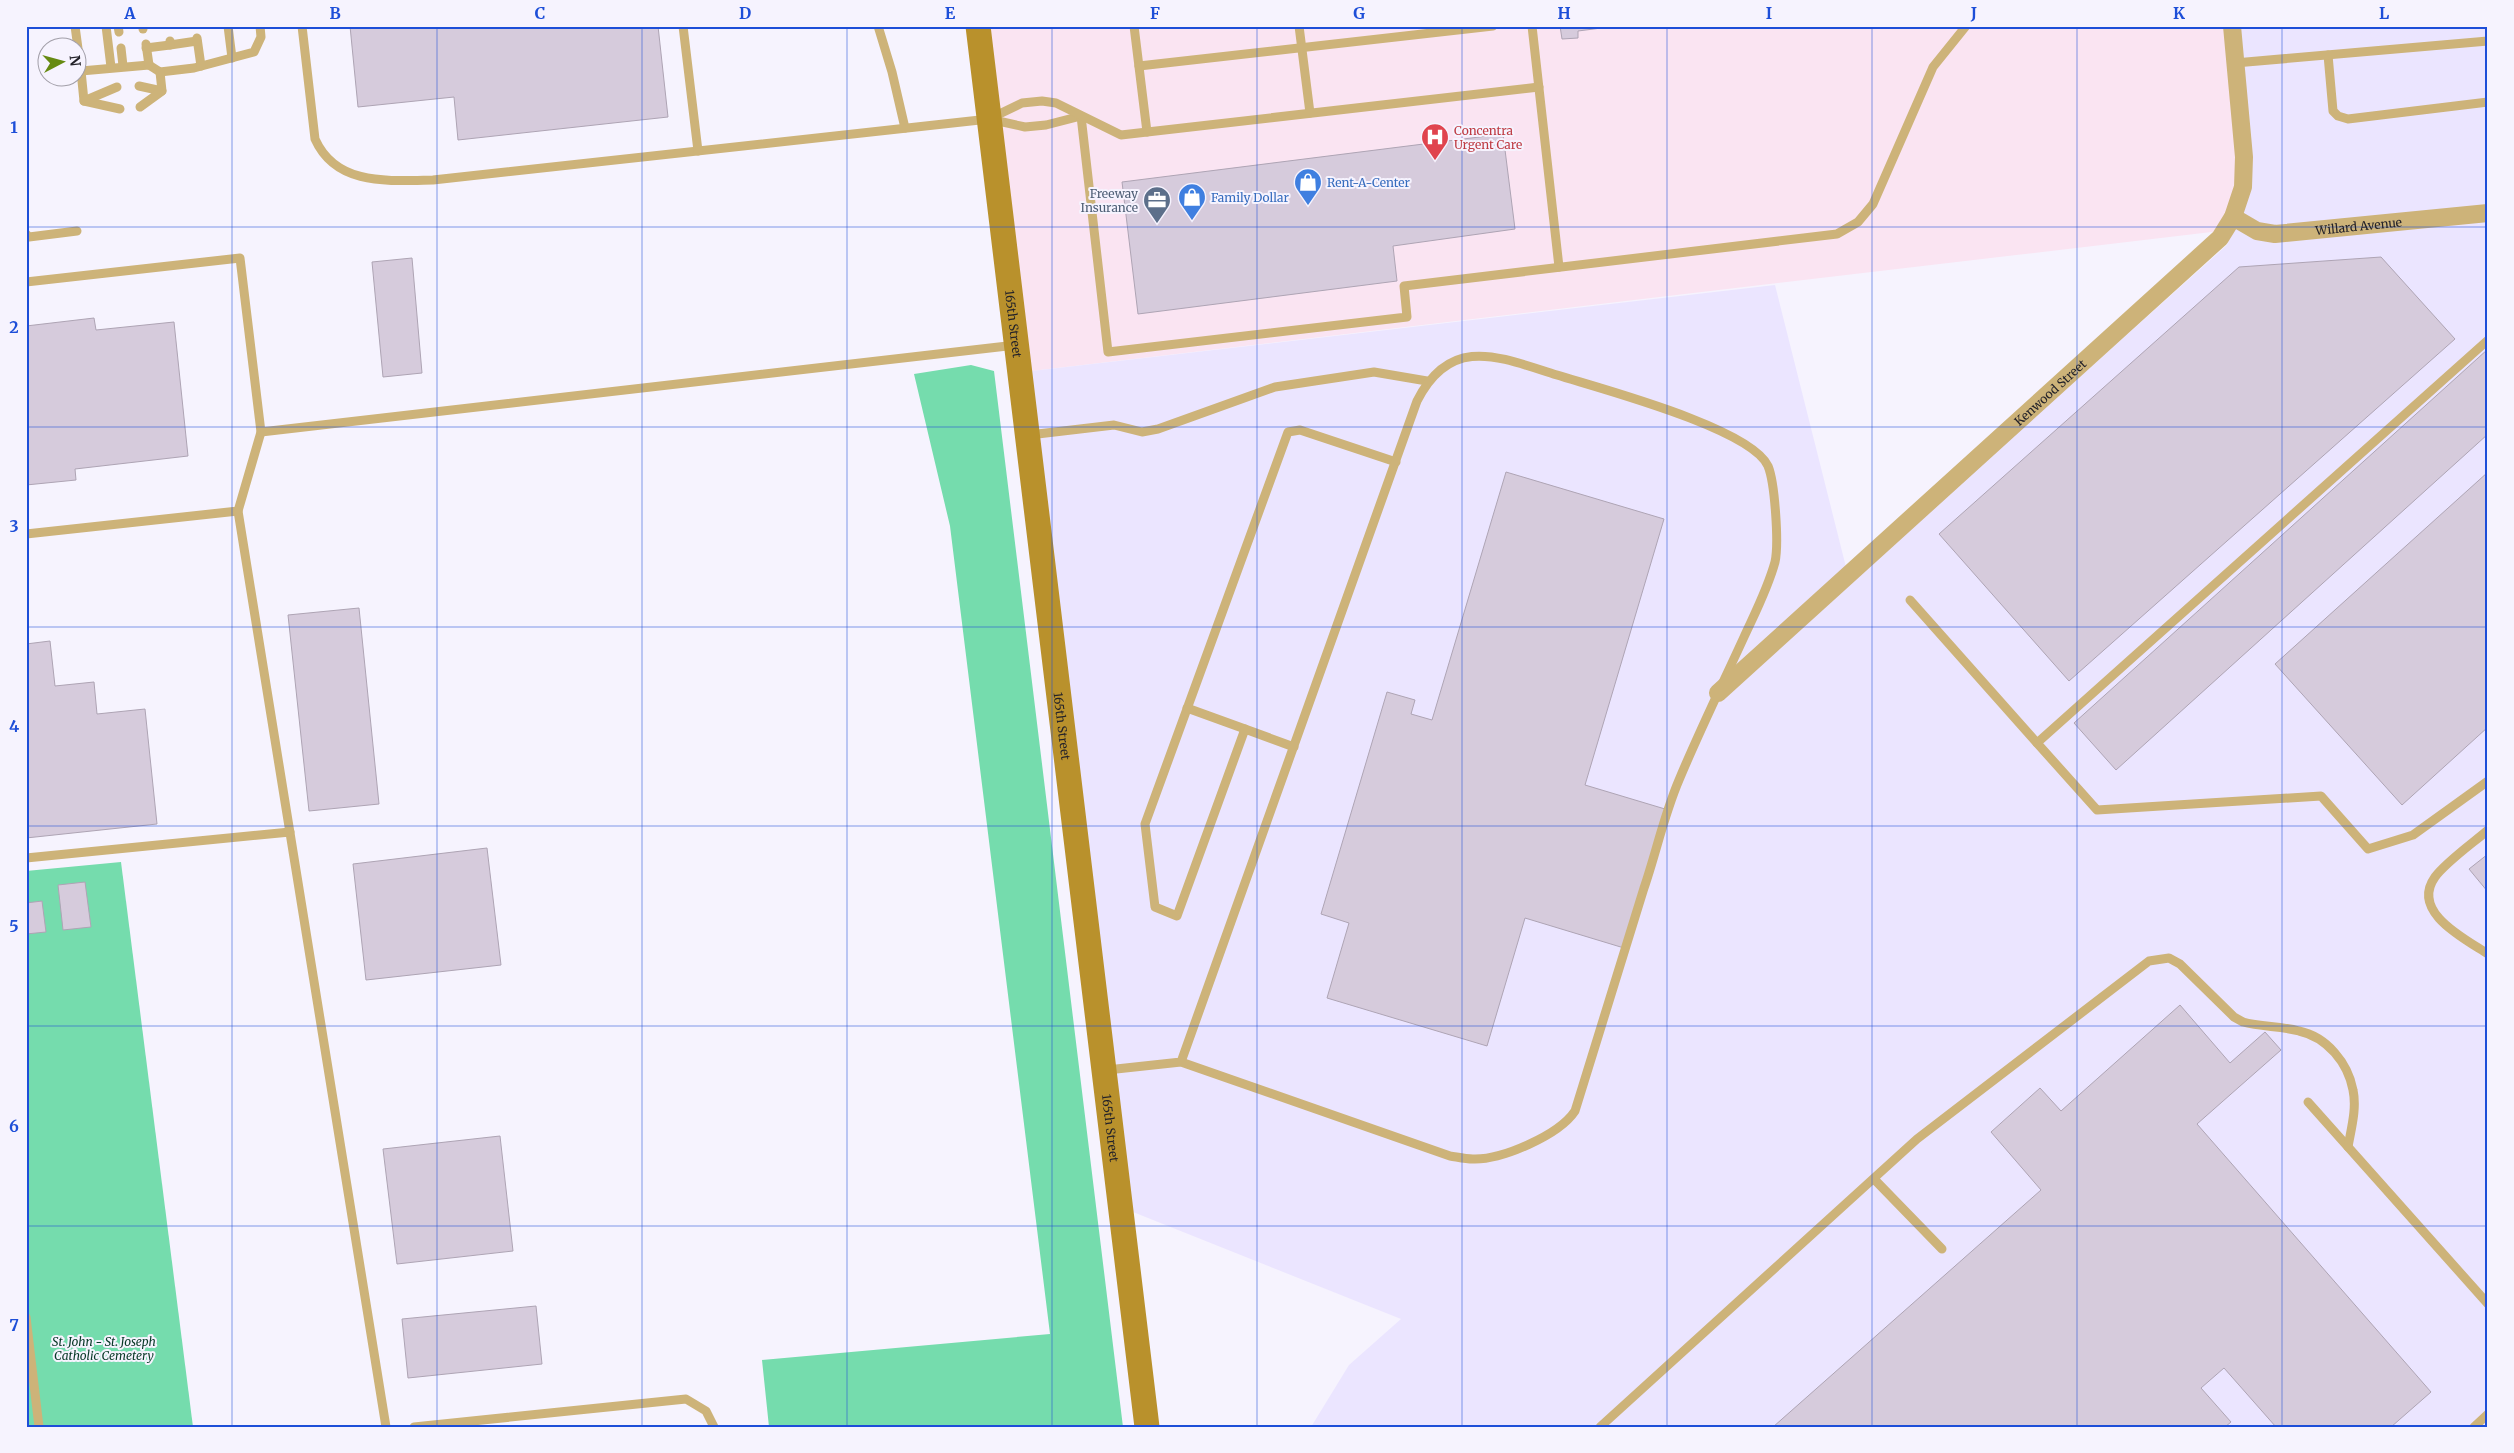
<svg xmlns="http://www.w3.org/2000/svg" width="2514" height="1453" viewBox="0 0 2514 1453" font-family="Merriweather,serif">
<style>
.commercial{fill:#fae4f2}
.built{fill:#ebe5ff}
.green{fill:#75dcad}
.building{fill:#d6cbdc;stroke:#aea4b4}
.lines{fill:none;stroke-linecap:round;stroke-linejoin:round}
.lane{stroke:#cdb379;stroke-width:9}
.street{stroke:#cdb379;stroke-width:18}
.secondary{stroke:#b9912c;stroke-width:25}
.grid{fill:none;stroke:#1d4ed8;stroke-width:1;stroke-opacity:0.55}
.labels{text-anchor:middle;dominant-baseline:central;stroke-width:4;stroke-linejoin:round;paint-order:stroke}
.health-label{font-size:12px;fill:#be3a42;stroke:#f6f3fe;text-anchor:start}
.shop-label{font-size:12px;fill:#366cbe;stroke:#f6f3fe;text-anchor:start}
.service-label{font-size:12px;fill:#4e5e75;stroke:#f6f3fe;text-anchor:end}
.street-label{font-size:12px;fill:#232229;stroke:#f6f3fe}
.park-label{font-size:12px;font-style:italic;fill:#073826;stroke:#f6f3fe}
.neatline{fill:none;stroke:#1d4ed8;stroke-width:2}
.grid-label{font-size:16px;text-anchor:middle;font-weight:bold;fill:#1d4ed8}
</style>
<rect width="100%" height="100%" fill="#f6f3fe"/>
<path class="commercial" d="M983,26h1244l12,131 -10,57 -9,17 -1197,141z"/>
<path class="built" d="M2235,26h253v1401h-1177l38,-62 52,-46 -268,-107 -110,-840 752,-87 75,298 377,-338 10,-29z"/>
<g class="green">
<path d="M971,365l23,6 129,1056h-354l-7,-67 288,-26 -100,-808 -36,-152z"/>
<path d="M121,862l72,565h-167v-556z"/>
</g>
<g class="building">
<path d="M350,26h308l10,91 -210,23 -4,-43 -96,10z"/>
<path d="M1560,26h57l-39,5v7l-16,1z"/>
<path d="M1503,134l12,95 -122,17 4,35 -259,33 -16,-132z"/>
<path d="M2381,257l74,82 -386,342 -130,-147 300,-267z"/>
<path d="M412,258l10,115 -39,4 -11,-115z"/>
<path d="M94,318l2,12 78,-8 14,134 -113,13 1,11 -50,5v-159z"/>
<path d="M2488,349v85l-372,336 -42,-47z"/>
<path d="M1506,472l158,47 -79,266 80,24 -41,139 -99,-30 -38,128 -160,-48 22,-75 -28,-9 66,-222 28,8 -4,14 21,6z"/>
<path d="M2488,472v255l-86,78 -127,-141z"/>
<path d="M359,608l20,196 -70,7 -21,-196z"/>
<path d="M50,641l5,45 39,-4 3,32 48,-5 12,115 -131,14v-194z"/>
<path d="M487,848l14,117 -135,15 -13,-116z"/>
<path d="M2488,854v38l-19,-23z"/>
<path d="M85,882l6,45 -28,3 -5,-45z"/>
<path d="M42,901l4,31 -20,2v-31z"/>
<path d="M2180,1005l50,58 35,-31 16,18 -84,74 234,268 -40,35h-115l-52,-59 -23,20 30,34 -6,5h-452l268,-237 -50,-58 49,-44 21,23z"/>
<path d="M500,1136l13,115 -116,13 -14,-115z"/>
<path d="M536,1306l6,58 -134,14 -6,-59z"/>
</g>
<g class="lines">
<g class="lane">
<path d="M75,26l6,45 68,-6 11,7 34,-4 60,-16 7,-15 -1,-11"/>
<path d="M106,26l5,41"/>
<path d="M118,26l1,6"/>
<path d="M143,26v3"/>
<path d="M228,26l4,32"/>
<path d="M302,26l13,113c21,47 73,42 118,41l556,-61 36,8 21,-2 35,-9"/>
<path d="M683,26l15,125"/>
<path d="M878,26l14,46 13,56"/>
<path d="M1134,26l13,106"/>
<path d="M1299,26l11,87"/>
<path d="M1532,26l27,241"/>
<path d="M197,38l4,28"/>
<path d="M170,41v4l27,-4"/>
<path d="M146,44l3,21"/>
<path d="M121,48l2,18"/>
<path d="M146,48l24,-3"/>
<path d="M2328,55l5,56 5,5 10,3 140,-17"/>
<path d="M2235,63l253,-22"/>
<path d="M1139,66l354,-40"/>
<path d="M81,71l3,30 36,8"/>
<path d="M139,86l23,5"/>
<path d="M84,101l33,-14"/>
<path d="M140,107l22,-16 -2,-19"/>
<path d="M1081,116l27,236 299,-35 -3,-31 433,-52 21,-12 15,-18 60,-137 33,-41"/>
<path d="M991,118l31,-15 20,-2 14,2 65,32 418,-48"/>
<path d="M26,234l3,3 48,-6"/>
<path d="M26,282l214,-24 21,174 -23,79 -212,23"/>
<path d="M2488,340l-451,403 60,67 224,-14 47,53 45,-14 75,-54"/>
<path d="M261,432l755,-87"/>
<path d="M1029,435l85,-10 28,7 16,-3 117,-42 99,-15 53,9"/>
<path d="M238,511l148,916"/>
<path d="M1910,600l127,143"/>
<path d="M1187,708l58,21"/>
<path d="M1294,747l-49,-18 -68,187 -22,-9 -10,-83 143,-392 12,-2 96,32"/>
<path d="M2488,830c-15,13 -42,32 -53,47 -25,35 30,62 53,77"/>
<path d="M26,858l264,-26"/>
<path d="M1107,1070l74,-8 269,94c7,1 15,3 23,3 29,1 86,-24 102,-48 23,-74 46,-148 69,-223 12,-35 20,-73 35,-108 20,-48 43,-95 65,-143 11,-24 24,-49 31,-75 4,-18 0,-79 -7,-96 -17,-38 -170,-78 -211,-91 -58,-18 -106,-41 -140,26l-236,661"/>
<path d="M2308,1102l180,202"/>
<path d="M1874,1179l68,70"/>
<path d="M26,1317l13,110"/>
<path d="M414,1427l272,-28 20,12 8,16"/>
<path d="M1600,1427l317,-288 232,-178 20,-3 11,6 54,53 9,5c18,5 38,4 56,9 28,6 49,32 54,59 4,19 -2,39 -5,57"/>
<path d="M2474,1427l14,-13"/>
</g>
<g class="street">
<path id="s1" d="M2233,217l24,14 18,3 213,-21"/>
<path id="s2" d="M1718,693l502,-455 13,-21 10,-30 1,-30 -12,-131"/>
</g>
<path class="secondary" id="s3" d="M978,26l169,1401"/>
</g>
<path class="grid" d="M232,26v1401M437,26v1401M642,26v1401M847,26v1401M1052,26v1401M1257,26v1401M1462,26v1401M1667,26v1401M1872,26v1401M2077,26v1401M2282,26v1401M26,227h2462M26,427h2462M26,627h2462M26,826h2462M26,1026h2462M26,1226h2462"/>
<defs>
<g id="hospital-pin" transform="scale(1.4375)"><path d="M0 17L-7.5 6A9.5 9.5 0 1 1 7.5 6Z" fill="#e0444e" stroke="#f6f3fe"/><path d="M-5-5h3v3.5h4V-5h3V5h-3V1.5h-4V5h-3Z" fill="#fff"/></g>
<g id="shop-pin" transform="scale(1.4375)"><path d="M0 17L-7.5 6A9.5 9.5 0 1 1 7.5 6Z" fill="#3f7fe0" stroke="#f6f3fe"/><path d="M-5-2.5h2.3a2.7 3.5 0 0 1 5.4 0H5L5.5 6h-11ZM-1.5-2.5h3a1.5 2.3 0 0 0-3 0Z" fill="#fff"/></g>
<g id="office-pin" transform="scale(1.4375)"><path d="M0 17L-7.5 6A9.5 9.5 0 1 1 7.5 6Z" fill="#5c6f8a" stroke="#f6f3fe"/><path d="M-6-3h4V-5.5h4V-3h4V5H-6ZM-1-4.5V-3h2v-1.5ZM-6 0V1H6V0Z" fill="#fff"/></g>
</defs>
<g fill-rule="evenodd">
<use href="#hospital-pin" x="1435" y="137"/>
<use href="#shop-pin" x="1308" y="182"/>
<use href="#shop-pin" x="1192" y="197"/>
<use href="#office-pin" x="1157" y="200"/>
</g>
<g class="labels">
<g class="health-label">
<text x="1454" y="130">Concentra<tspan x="1454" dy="14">Urgent Care</tspan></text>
</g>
<g class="shop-label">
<text x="1327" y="182">Rent-A-Center</text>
<text x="1211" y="197">Family Dollar</text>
</g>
<g class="service-label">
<text x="1138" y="193">Freeway<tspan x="1138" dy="14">Insurance</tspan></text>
</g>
<g class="street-label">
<text stroke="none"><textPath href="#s1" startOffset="130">Willard Avenue</textPath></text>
<text stroke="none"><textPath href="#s3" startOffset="300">165th Street</textPath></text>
<text stroke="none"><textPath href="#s2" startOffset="448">Kenwood Street</textPath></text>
<text stroke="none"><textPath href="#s3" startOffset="705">165th Street</textPath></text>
<text stroke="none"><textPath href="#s3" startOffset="1110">165th Street</textPath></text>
</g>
<g class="park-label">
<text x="104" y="1341">St. John - St. Joseph<tspan x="104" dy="14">Catholic Cemetery</tspan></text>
</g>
</g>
<rect width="2514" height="1453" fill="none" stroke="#f6f3fe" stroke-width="55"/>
<g transform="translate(62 62) rotate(84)"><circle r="24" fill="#f6f3fe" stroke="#a29fa9"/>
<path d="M0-4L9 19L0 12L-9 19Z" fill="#668a12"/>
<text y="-8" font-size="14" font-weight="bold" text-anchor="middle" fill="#232229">N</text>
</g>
<rect x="28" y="28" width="2458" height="1398" class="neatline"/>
<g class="grid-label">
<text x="130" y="19">A</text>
<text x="335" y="19">B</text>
<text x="540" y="19">C</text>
<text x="745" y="19">D</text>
<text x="950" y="19">E</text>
<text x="1155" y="19">F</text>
<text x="1359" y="19">G</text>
<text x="1564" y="19">H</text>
<text x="1769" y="19">I</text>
<text x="1974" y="19">J</text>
<text x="2179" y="19">K</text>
<text x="2384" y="19">L</text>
<text x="14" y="133">1</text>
<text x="14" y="333">2</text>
<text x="14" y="532">3</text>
<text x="14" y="732">4</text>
<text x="14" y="932">5</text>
<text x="14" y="1132">6</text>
<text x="14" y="1331">7</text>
</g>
</svg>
